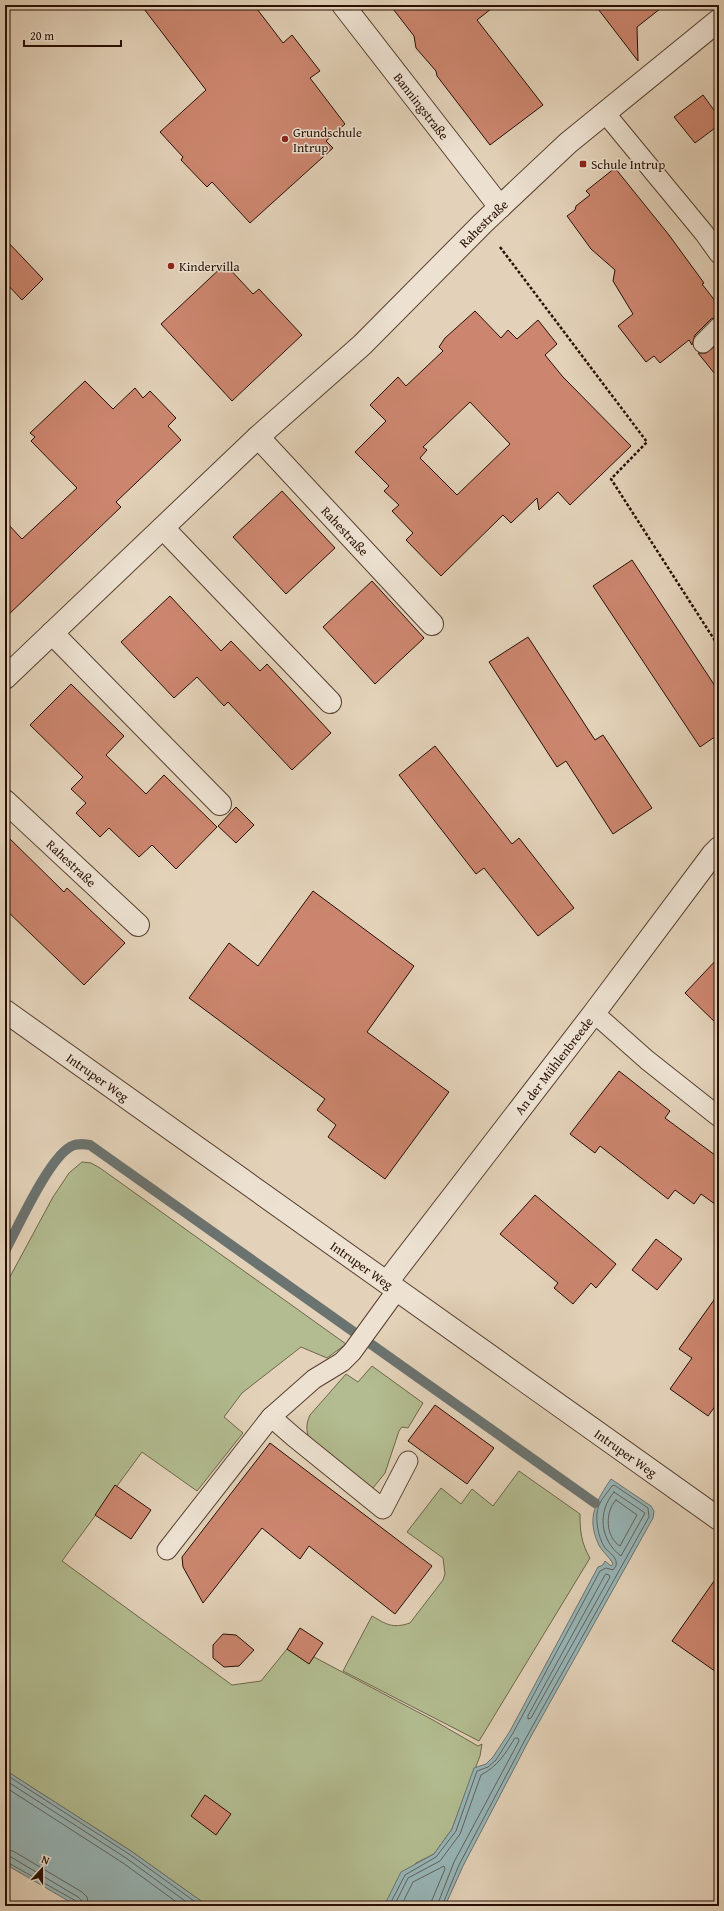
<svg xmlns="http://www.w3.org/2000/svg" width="724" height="1911" viewBox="0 0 724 1911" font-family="'Gentium Book Plus',serif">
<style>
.green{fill:#b2bc90;stroke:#6d664a}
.water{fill:#97b6b8;stroke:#6b7370}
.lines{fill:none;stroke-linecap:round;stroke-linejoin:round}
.shore{stroke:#60625e;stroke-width:1}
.stream{stroke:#6b7370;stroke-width:10}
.building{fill:#cc866f;stroke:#280f03;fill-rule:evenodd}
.lane-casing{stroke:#574030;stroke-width:21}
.street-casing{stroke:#574030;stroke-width:24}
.path{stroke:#280f03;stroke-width:2.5;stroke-dasharray:3 2;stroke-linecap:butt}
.lane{stroke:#ede2d2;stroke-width:19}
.street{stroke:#ede2d2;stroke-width:22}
.poi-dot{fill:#8f2418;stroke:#ede2d2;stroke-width:1.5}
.labels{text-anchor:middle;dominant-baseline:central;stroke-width:3;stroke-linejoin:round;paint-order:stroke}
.street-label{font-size:13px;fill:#280f03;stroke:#ede2d2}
.poi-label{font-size:13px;fill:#280f03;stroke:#ede2d2;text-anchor:start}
</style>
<rect width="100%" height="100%" fill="#e3d2b9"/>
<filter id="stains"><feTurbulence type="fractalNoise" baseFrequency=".005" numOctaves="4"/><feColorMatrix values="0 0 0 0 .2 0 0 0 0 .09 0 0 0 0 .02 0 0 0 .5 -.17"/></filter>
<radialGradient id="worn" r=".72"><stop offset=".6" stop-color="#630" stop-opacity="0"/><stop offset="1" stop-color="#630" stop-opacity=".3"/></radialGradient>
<g class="green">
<path d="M82,1162l9,1 9,5 246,176 -19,14 -26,-11 -59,46 -18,24 19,16 -46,58 -55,-39 -80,109 170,124 29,-4 26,-32 22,14 5,-6 119,63 45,26 4,-2 -2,12 -28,73 -18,25 -18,9 -32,43h-176l-77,-55 -126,-81v-484l48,-89 16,-24z"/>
<path d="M372,1366l51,37 -15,25 -6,-1 -3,4 -14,42 -12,15 -4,-1 -60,-48c-3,-10 -3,-15 1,-24l36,-41 12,8z"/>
<path d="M519,1471l61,43c0,16 1,29 10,44l-111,183 -136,-70 29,-55c14,8 20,13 38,7l33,-43 2,-6 -2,-16 -36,-26 34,-44 20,16 11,-15 21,17z"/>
</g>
<g class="water">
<path d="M611,1479l40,27 3,5 -1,7 -124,222 -66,126 -18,40h-61l17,-34 33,-18 18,-25 22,-61 12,-4 7,-7 17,-26 88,-164 5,-2 2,-4 6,5 2,-2c-4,-8 -12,-13 -15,-21 -12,-26 -1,-43 13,-64z"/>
<path d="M5,1770l126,81 77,55h-131l-72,-42z"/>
</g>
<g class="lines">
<g class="shore">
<path d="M614,1492l31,21 -24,43c-21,-16 -24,-44 -7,-64z"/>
<path d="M616,1500l21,15 -17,31c-15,-9 -15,-35 -4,-46z"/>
<path d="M606,1574l3,1 1,2 -79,141 -3,1v-3z"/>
<path d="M5,1774l124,80 72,52"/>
<path d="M5,1780l121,78 66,48"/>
<path d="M5,1787l118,76 59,43"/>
<path d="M5,1850l8,1 69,41 5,5 2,9"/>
<path d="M5,1856l6,1 67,40 4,4 1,5"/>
<path d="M5,1861l71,40 2,5"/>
<path d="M389,1906l16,-31 31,-18 20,-26 21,-60 11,-4 8,-7 17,-27 87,-162 6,-3 7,2 3,-4c2,-8 -6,-13 -11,-18 -7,-10 -11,-32 -6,-43 3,-7 9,-13 13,-19l2,-1 34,23 1,9 -123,221 -67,127 -17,41"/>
<path d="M394,1906l14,-28 32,-17 20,-27 21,-59c18,-10 23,-20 34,-37h3l1,3 -65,121 -17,44"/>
<path d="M401,1906l12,-24 31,-16 1,3 -13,31 -1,6"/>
</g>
<path class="stream" d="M5,1251c13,-24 43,-91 65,-104 6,-4 13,-3 20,-2l505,358"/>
</g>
<g class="building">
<path d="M141,5h113l29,38 9,-8 28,36 -10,7 35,46 -19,17 7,7 -83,75 -38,-41 -5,5 -26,-27 2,-3 -23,-25 46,-42z"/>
<path d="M390,5h106l-19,15 66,85 -53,40 -53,-69 -1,-5 -20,-23 -2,-12z"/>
<path d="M595,5h70l-28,22 1,34z"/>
<path d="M703,95l16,22v8l-24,18 -21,-26z"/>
<path d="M615,168l54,67 35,48 -2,1 17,22v10l-8,3 -16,16 -3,10 -3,-5 -29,23 -6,-7 -8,6 -28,-36 15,-12 -20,-33 2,-11 -24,-21 -24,-33 8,-6 1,-4 14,-11 -4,-4z"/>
<path d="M5,239l38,40 -21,21 -17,-18z"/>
<path d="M225,264l28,30 6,-5 43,46 -70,66 -71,-77z"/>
<path d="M475,311l26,27 7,-8 9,9 21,-19 19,24 -12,11 18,22 68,69 -61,59 -12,-13 -19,18 -2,-12 -26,25 -8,-8 -62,61 -35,-36 7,-7 -21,-22 7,-6 -15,-14 5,-5 -34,-34 31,-31 -16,-16 28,-28 8,9 37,-35 -4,-4 6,-9zM470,402l40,42 -53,51 -37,-37 7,-8 -4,-3z"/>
<path d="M719,343v36l-21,-26h8z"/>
<path d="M85,381l28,28 22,-21 8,10 7,-7 26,27 -8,8 13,14 -65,62 5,5 -116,111v-97l17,18 55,-51 -46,-47 4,-4 -5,-4z"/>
<path d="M282,491l53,57 -49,46 -53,-57z"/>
<path d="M632,560l87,132v42l-19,13 -107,-161z"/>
<path d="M372,581l52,57 -49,46 -52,-57z"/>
<path d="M170,596l51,55 10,-10 29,30 7,-7 64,69 -39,37 -64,-68 -4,4 -27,-29 -23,21 -53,-56z"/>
<path d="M528,637l67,103 8,-5 49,73 -39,26 -47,-73 -9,6 -68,-105z"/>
<path d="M71,684l53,52 -18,19 40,39 18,-19 53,52 -41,42 -24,-24 -13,12 -30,-29 -9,9 -24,-24 10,-10 -15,-14 12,-12 -53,-52z"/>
<path d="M435,746l77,98 7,-6 55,70 -36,28 -54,-68 -8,6 -77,-99z"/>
<path d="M236,807l18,18 -18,18 -18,-17z"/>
<path d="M5,834l59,58 3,-4 58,55 -41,42 -79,-76z"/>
<path d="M313,891l101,75 -47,66 82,60 -64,87 -57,-42 8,-12 -19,-15 8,-11 -136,-101 40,-55 29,23z"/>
<path d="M719,957v69l-34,-33z"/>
<path d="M619,1071l51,40 -5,7 54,40v49l-18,-13 -7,10 -19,-14 -7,9 -68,-53 -5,7 -25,-19z"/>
<path d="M535,1195l81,69 -20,24 -5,-5 -18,21 -19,-16 4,-5 -58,-49z"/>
<path d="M656,1239l26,20 -25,31 -25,-20z"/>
<path d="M719,1293v108l-11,15 -38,-27 22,-31 -13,-9z"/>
<path d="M435,1405l59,43 -27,36 -59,-43z"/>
<path d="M270,1443l162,123 -37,48 -86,-68 -9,13 -38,-31 -59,75 -20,-36 -1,-10z"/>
<path d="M115,1485l36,25 -20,29 -36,-24z"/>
<path d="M719,1574v100l-47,-33z"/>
<path d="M300,1628l23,15 -14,21 -22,-15z"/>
<path d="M223,1634l13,1 18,15 -15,16 -15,1 -11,-9v-13z"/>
<path d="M205,1795l26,19 -15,21 -25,-19z"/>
</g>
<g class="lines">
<g class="lane-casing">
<g id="lane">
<path d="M605,113l99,120 15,21"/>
<path d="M703,343l16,-16"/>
<path d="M594,1013l53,47 72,57"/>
<path d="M397,1290l-45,62 -10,10 -28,17 -43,38 23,20 89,72 25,-48"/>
<path d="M167,1550l104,-133"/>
</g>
</g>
<g class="street-casing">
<g id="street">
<path id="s1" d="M343,5l157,202"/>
<path id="s2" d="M258,437l174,187"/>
<path d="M163,528l167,174"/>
<path d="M52,633l168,171"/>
<path id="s3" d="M5,678l253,-241 104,-92 121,-122 85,-80 151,-123"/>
<path id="s4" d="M5,801l133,124"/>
<path id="s5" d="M5,1011l714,508"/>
<path id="s6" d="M387,1282l207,-269 119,-159 6,-6"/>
</g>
</g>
<path class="path" d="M500,247l147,195 -36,37 108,168"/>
<use href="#lane" class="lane"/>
<use href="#street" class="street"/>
</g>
<g class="poi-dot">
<circle cx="285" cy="139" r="4"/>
<rect x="579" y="160" width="8" height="8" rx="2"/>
<circle cx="171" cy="266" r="4"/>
</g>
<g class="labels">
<g class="street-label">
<text stroke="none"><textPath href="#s1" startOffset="128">Banningstraße</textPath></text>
<text stroke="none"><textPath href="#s3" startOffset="660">Rahestraße</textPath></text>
<text stroke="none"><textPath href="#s2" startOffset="128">Rahestraße</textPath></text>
<text stroke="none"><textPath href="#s4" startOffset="91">Rahestraße</textPath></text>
<text stroke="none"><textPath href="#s6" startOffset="273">An der Mühlenbreede</textPath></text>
<text stroke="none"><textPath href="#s5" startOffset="114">Intruper Weg</textPath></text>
<text stroke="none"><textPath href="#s5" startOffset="438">Intruper Weg</textPath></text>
<text stroke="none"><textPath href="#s5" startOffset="762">Intruper Weg</textPath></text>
</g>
<g class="poi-label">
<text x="293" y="132">Grundschule<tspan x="293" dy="15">Intrup</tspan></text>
<text x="591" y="164">Schule Intrup</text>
<text x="179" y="266">Kindervilla</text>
</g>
</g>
<rect width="724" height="1911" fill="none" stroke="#e3d2b9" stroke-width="20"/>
<rect x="6" y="6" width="712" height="1899" fill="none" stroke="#280f03" stroke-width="2"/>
<rect x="10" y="10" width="704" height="1891" fill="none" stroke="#280f03"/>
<g transform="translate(42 1869) rotate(21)" stroke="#ede2d2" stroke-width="3" paint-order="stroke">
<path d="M0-3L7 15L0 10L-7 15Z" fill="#280f03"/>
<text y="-6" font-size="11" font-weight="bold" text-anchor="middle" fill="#280f03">N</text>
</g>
<path d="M24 40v6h97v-6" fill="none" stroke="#280f03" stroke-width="2"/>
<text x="30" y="40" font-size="12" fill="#280f03" stroke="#ede2d2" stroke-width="3" paint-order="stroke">20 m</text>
<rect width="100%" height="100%" filter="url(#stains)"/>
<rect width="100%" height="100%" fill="url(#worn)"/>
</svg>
